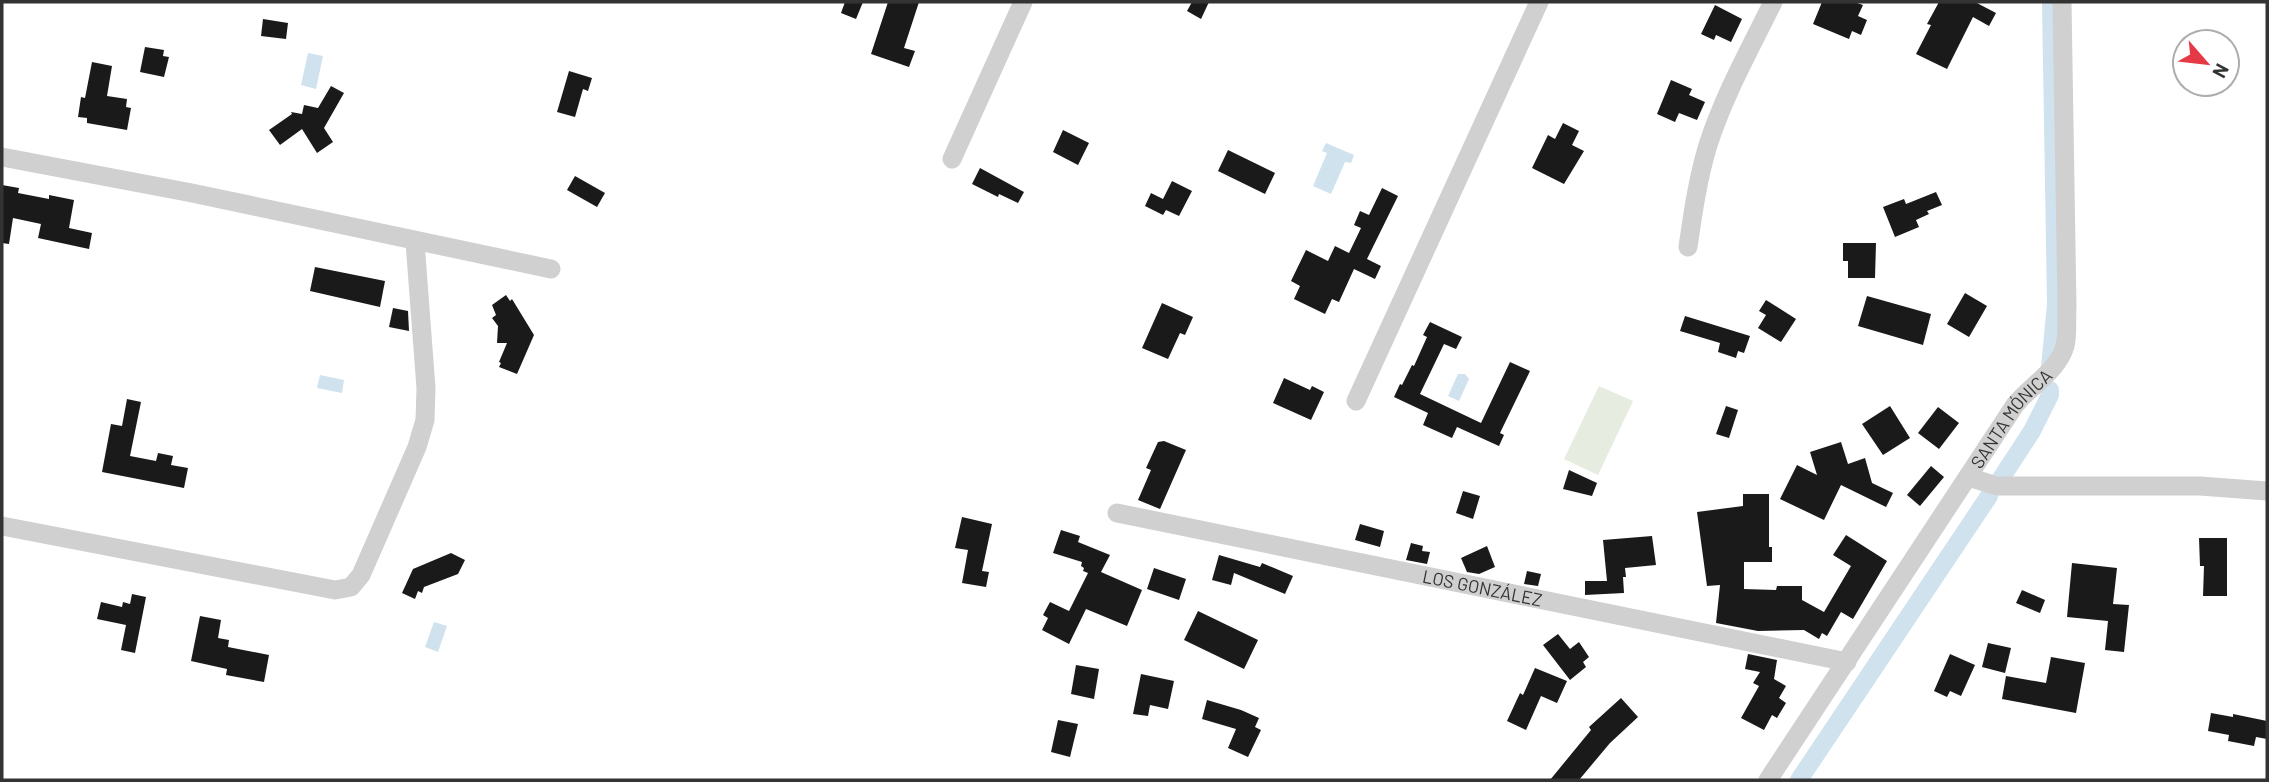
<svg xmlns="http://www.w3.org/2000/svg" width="2269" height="782" viewBox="0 0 2269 782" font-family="Barlow,sans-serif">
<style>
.green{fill:#e6ecdf}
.water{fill:#cfe2ee}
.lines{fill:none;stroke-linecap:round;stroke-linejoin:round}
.canal{stroke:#cfe2ee;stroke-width:18}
.building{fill:#1a1a1a}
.minor{stroke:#d0d0d0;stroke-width:19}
.labels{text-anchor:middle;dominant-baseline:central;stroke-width:7;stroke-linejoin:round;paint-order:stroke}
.street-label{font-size:18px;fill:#333;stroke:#fff}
</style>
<rect width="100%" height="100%" fill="#fff"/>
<path class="green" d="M1599,386l34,15 -35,74 -34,-16z"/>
<g class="water">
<path d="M308,53l15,3 -7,33 -15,-4z"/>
<path d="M1326,143l28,12 -3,8 -6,-1 -14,32 -18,-8 14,-33 -5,-2z"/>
<path d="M1458,374h7l4,5 -10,22 -11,-5z"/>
<path d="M320,375l24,5 -2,13 -25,-5z"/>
<path d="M434,622l13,4 -9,26 -13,-5z"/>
</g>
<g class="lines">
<g class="canal">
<path d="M2050,367l6,-63 -5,-302"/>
<path d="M2000,480l32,-49 18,-36v-5"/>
<path d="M1799,780l190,-284"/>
</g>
</g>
<g class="building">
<path d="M845,2h18l-7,17 -15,-6z"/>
<path d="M888,2h31l-15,46 11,3 -6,16 -38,-13z"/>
<path d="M1192,2h17l-8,17 -14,-8z"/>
<path d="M1822,2h32l9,3 -5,11 9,4 -6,15 -9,-4 -3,8 -36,-15z"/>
<path d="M1939,2h36l21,11 -7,13 -16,-9 -26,52 -31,-15 15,-29 -4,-1z"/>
<path d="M1715,5l27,14 -11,23 -15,-7 -2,5 -13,-6z"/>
<path d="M263,19l25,4 -2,16 -25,-3z"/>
<path d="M145,47l19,3 -1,6 6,1 -5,20 -24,-5z"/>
<path d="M92,62l20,4 -5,30 20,3 -1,8 5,1 -4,22 -40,-7v-5l-9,-1 3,-20 4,1z"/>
<path d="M569,71l23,7 -4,13 -5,-2 -8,28 -18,-5z"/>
<path d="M1671,80l21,9 -3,6 16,7 -8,18 -18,-7 -4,9 -18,-8z"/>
<path d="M331,86l13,7 -20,35 9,14 -16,11 -15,-24 -22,16 -11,-15 23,-16 -1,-2 11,2 2,-9 14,3z"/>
<path d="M1563,123l16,8 -7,14 12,6 -20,33 -32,-16 16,-33 7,4z"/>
<path d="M1063,130l26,13 -11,22 -25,-13z"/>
<path d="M1228,150l47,23 -10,21 -47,-23z"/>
<path d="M980,168l44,24 -6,11 -19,-9 -1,3 -26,-13z"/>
<path d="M575,176l30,17 -8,14 -30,-17z"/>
<path d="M1172,181l20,10 -13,25 -13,-6 -3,5 -18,-9 6,-13 12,6z"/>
<path d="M2,185l17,3 -1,5 31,6v-4l25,5 -5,28 23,5 -3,16 -51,-11 3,-14 -28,-6 -4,26 -7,-1z"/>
<path d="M1382,188l16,8 -31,63 14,7 -6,13 -21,-10 -15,33 -7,-3 -7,15 -31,-15 6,-13 -9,-5 15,-31 22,11 7,-15 14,7 12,-25 -7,-3 6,-14 9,4z"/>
<path d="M1936,192l6,13 -15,6 2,3 -13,6 3,7 -24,10 -12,-30 21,-8 2,5z"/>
<path d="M1843,243h33l-1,35h-27v-17h-5z"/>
<path d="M315,267l70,14 -5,26 -70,-16z"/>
<path d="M1965,293l22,13 -18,31 -22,-13z"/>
<path d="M506,295l4,6 2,-2 22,36 -17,39 -18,-7 2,-4 -2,-1 8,-19h-10l1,-17 -6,-8 4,-3 -4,-10z"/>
<path d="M1867,296l64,18 -8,31 -65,-19z"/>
<path d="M1766,300l30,19 -15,23 -23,-14 8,-13 -7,-4z"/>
<path d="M1162,303l31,14 -8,18 -5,-2 -12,26 -26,-11z"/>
<path d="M393,308l15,3 1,20 -20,-4z"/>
<path d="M1685,316l65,20 -6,17 -6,-2 -2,7 -18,-6 2,-9 -40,-12z"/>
<path d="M1430,322l32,15 -6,12 -12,-5 -24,50 61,29 29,-61 20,9 -30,62 4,2 -5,11 -42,-19 -5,11 -29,-13 5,-12 -34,-16 6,-13 2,1 10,-20 2,1 13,-29 -4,-2z"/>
<path d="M1284,378l26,12 2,-4 12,6 -13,28 -38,-17z"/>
<path d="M127,399l14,3 -11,54 26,5 2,-8 15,3 -2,9 17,3 -4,20 -82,-16 9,-48 11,2z"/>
<path d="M1726,406l12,4 -9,28 -13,-4z"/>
<path d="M1890,406l20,32 -27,17 -21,-31z"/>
<path d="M1938,407l21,16 -20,26 -21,-16z"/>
<path d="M1164,441l22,9 -26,59 -22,-9 13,-30 -5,-2 12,-26z"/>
<path d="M1841,442l7,22 17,-6 7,25 21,10 -7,14 -45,-22 -17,35 -44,-21 17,-34 20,10 -7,-23z"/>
<path d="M1931,466l13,11 -24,29 -13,-11z"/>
<path d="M1569,470l28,13 -5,13 -29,-7z"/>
<path d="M1463,491l17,5 -7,23 -17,-6z"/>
<path d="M1743,494h26v53h3v15h-28v27l32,1 1,-4h25v14l22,12 27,-46 -18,-11 13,-20 41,26 -34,58 -12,-7 -14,24 -5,-3 -3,6 -15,-9 -46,1 -42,-8 4,-38 -13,1 -10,-74 46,-6z"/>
<path d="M962,517l30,7 -10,47 7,1 -3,15 -24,-4 6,-33 -13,-2z"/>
<path d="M1360,524l24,7 -4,16 -25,-7z"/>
<path d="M1061,530l19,6 -2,6 32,13 -9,17 41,18 -15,36 -41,-17 -17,35 -27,-14 6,-12 -5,-3 7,-13 19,9 19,-38 -5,-2 1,-3 -3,-2 1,-4 -29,-9z"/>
<path d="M1652,536l4,29 -31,3 1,9h-3l1,16 -39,2v-14h22l-4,-41z"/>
<path d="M2199,538h28v58h-24l1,-30h-4z"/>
<path d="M1411,543l12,3 -1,5 8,1 -3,12 -21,-4z"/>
<path d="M1487,546l8,21 -16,7 -12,-2 -6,-14z"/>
<path d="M451,553l14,7 -7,14 -34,13 -2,6 -4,-2 -3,8 -13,-6 11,-24z"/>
<path d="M1219,555l41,12 2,-4 31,13 -8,18 -51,-21 -3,12 -19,-5z"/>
<path d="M2072,563l45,5 -4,36 16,1 -5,47 -19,-2 3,-29 -41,-4z"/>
<path d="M1154,568l32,11 -7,21 -32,-11z"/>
<path d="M1527,571l14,3 -3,12 -14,-2z"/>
<path d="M2022,590l23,10 -5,13 -24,-10z"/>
<path d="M132,594l14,3 -11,56 -14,-3 5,-25 -29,-6 4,-17 21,5 1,-5 7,2z"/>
<path d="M1198,611l60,29 -14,29 -60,-29z"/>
<path d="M200,616l21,4 -3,18 11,2 -1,7 41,8 -5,27 -38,-7 1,-6 -36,-8z"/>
<path d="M1558,634l12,15 9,-7 10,15 -6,5 3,5 -16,13 -27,-35z"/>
<path d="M1988,643l23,5 -6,25 -23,-6z"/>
<path d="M1748,654l29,6 -3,19 12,7 -7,12 7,5 -9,15 -5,-3 -8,15 -23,-12 18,-32 -6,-3 7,-11 -15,-3z"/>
<path d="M1950,654l25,11 -14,31 -11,-5 -3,6 -13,-6z"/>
<path d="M2051,657l34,6 -9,50 -74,-14 4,-23 40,7z"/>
<path d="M1076,665l23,4 -5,30 -23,-5z"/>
<path d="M1535,668l32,13 -10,22 -16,-7 -15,34 -19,-9 13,-28 3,2z"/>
<path d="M1141,674l33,7 -6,28 -18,-4 -2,11 -15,-2z"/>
<path d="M1621,698l17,19 -28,26 -31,37h-29l41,-50 -2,-3z"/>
<path d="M1207,700l34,10 18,8 -4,9 6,3 -13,27 -20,-9 8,-19 -34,-10z"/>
<path d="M2211,713l22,4v-3l34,7v18l-11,-2 -2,9 -26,-5 1,-6 -21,-4z"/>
<path d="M1058,720l20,4 -8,33 -19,-5z"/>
</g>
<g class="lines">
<g class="minor">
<path d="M2,157l190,36 359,76"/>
<path d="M952,159l71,-157"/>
<path d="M1688,247c5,-35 10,-69 20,-102 16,-50 42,-96 65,-143"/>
<path d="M1356,401l183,-399"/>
<path d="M1968,477l29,9h203l67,5"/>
<path id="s1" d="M1117,513l730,149"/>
<path d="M2,526l333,64 16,-3 10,-12 56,-128 8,-27 1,-32 -11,-146"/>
<path id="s2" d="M1768,780l247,-375c15,-19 43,-34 50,-59 3,-12 1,-26 2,-39l-5,-305"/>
</g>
</g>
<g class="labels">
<g class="street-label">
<text stroke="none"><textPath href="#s2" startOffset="436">SANTA MÓNICA</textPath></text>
<text stroke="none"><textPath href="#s1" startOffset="373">LOS GONZÁLEZ</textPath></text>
</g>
</g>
<rect width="2269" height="782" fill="none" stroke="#333333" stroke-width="7"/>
<g transform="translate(2206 63) rotate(118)"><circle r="33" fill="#ffffff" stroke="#adadad" stroke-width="2"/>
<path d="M0-5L12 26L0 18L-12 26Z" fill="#e63946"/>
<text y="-10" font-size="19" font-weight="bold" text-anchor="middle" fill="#333333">N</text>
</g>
</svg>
